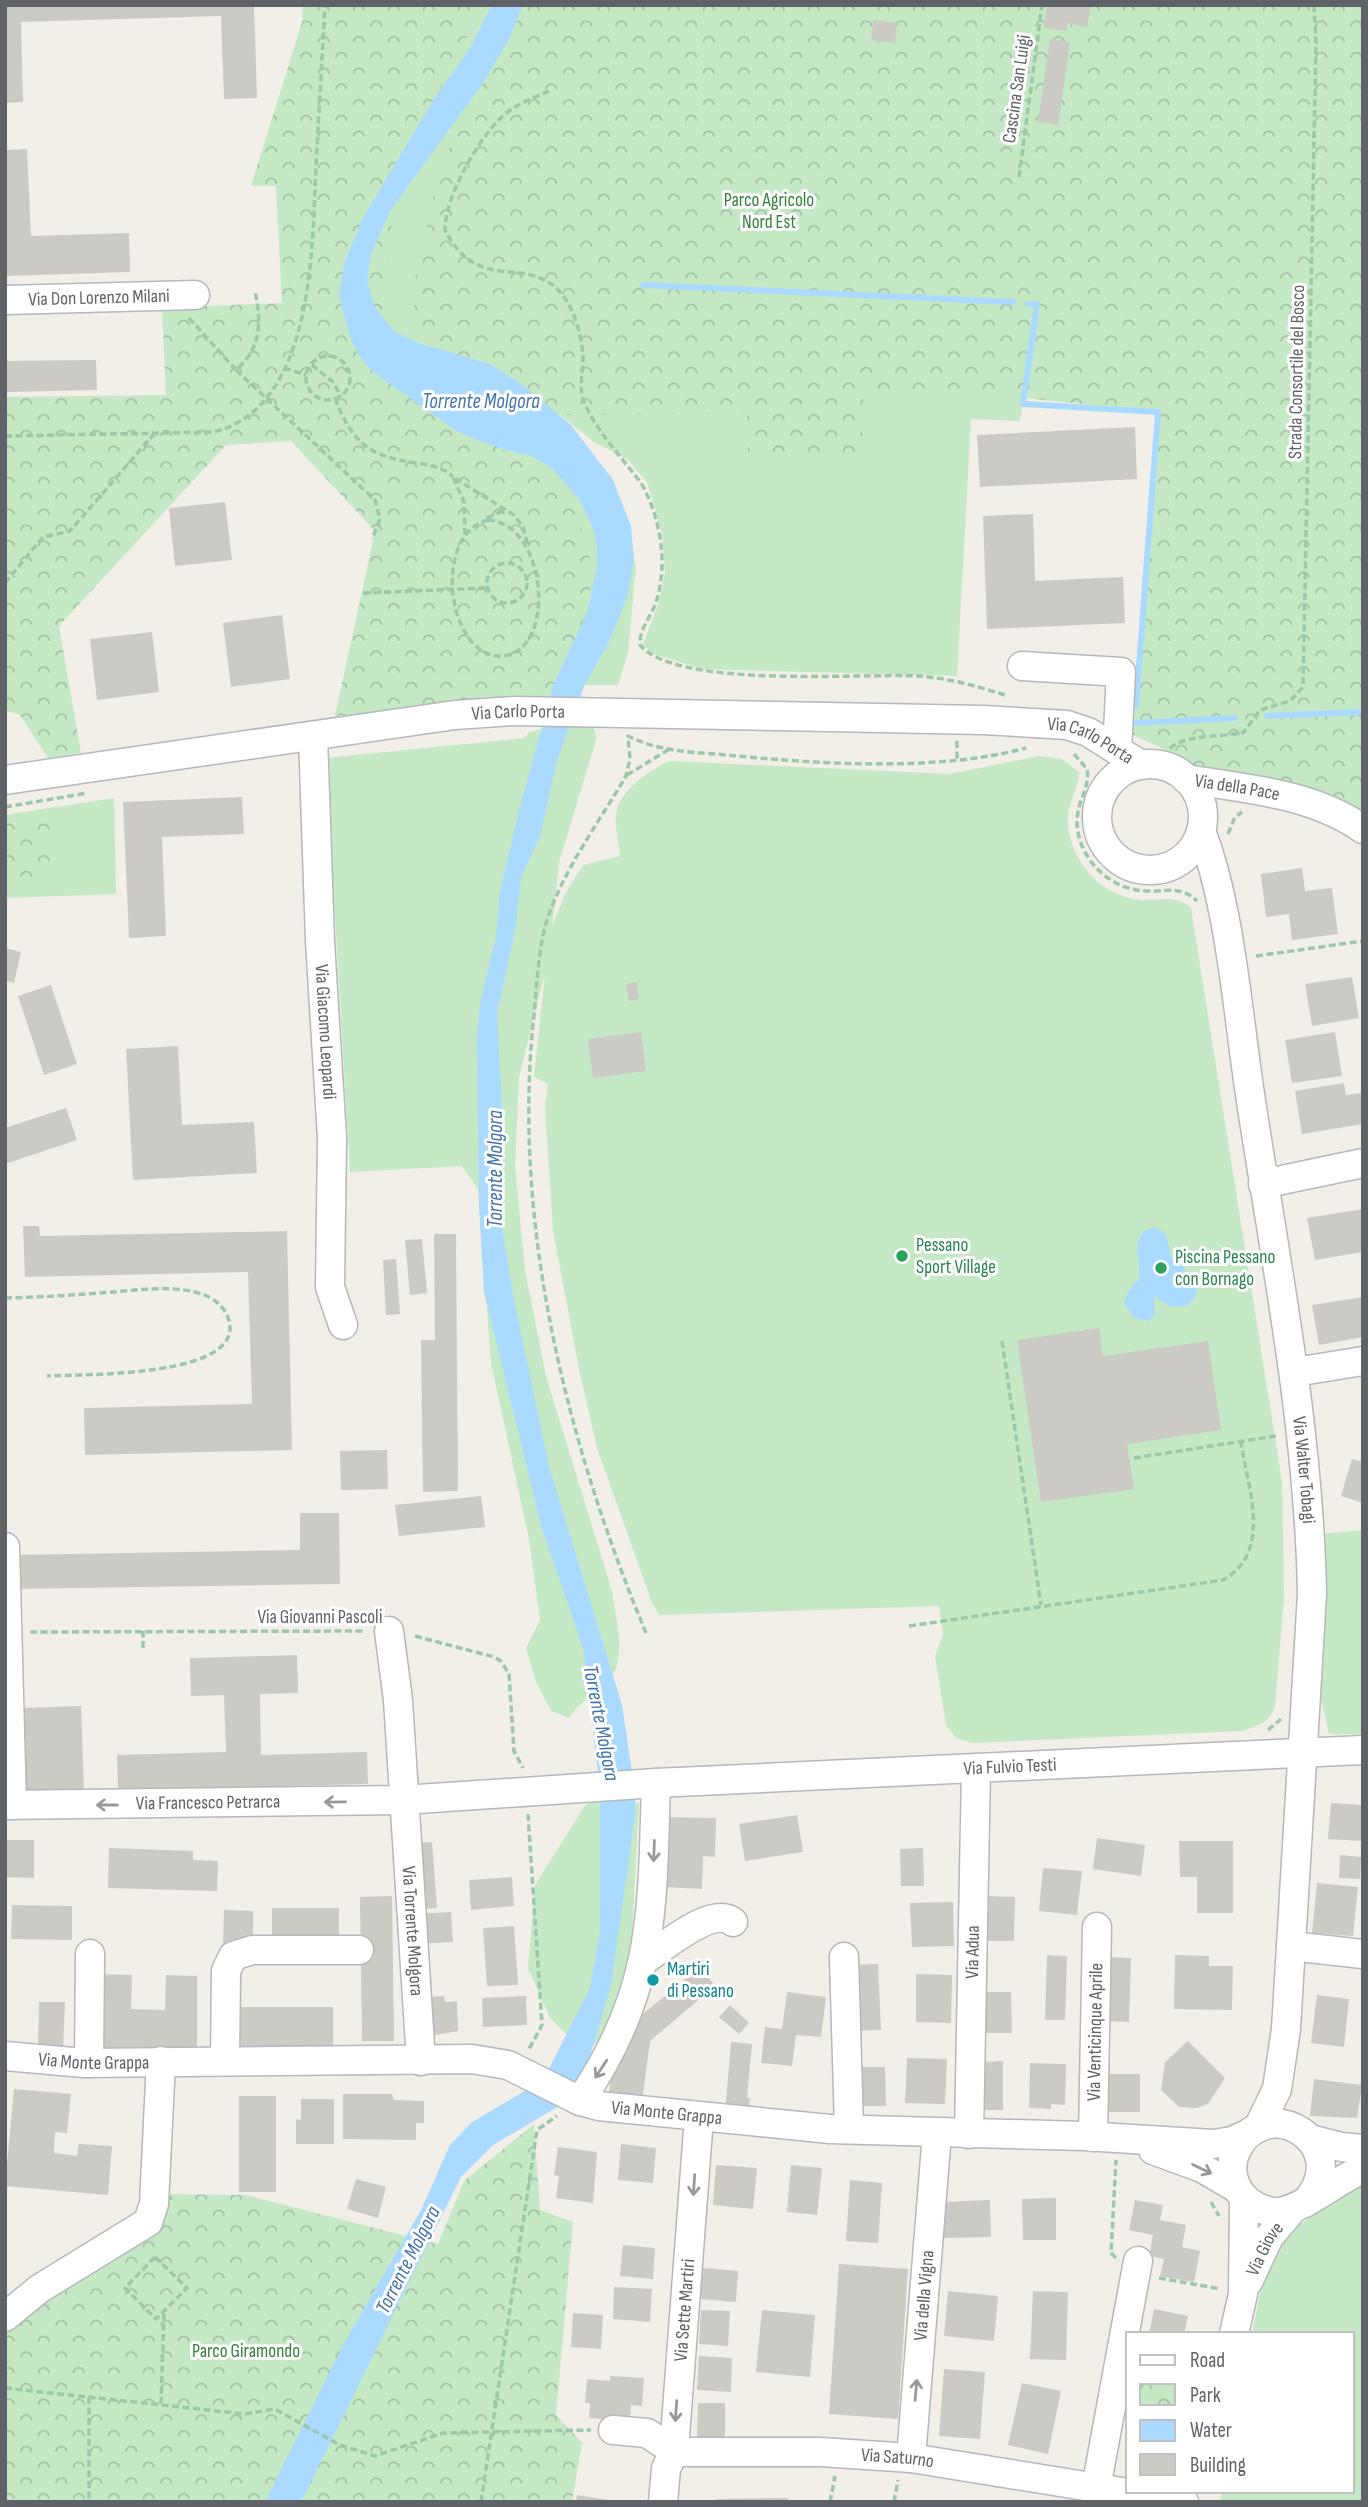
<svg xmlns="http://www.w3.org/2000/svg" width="1368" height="2507" viewBox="0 0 1368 2507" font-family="'Sofia Sans Condensed',sans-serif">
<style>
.grass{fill:#c5e8c5}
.park{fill:url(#park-crowns)}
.water{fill:#aadaff}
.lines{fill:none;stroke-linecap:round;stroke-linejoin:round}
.stream{stroke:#aadaff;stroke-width:6}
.building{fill:#cccac5}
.minor-casing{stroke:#b5b8bc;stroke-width:31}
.path{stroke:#9cc7a9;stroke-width:3.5;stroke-dasharray:7 3.5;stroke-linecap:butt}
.minor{stroke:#fff;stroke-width:28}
.oneway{stroke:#979a9d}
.leisure-dot{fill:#2e9e5b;stroke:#fff;stroke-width:2.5}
.culture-dot{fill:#0f9aa8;stroke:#fff;stroke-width:2.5}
.labels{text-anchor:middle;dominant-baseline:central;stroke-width:6;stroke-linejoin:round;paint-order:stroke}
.street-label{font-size:19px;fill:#5f6368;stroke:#fff}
.park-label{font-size:19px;fill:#348238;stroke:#fff}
.leisure-label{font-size:19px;fill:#27864d;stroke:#fff;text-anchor:start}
.culture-label{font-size:19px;fill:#0d838f;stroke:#fff;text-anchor:start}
.water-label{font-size:21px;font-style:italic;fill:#4174aa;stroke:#fff}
</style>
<defs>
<pattern id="park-crowns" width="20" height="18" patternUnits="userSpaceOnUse" patternTransform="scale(1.75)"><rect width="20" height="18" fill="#c5e8c5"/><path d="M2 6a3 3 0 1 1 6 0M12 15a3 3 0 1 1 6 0" fill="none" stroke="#a3c0a4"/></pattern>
</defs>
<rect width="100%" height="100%" fill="#f1efe8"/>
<g class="grass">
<path d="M371,5h139l-89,255 191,218 24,89 -8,85 -10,33h-66l-137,-254 -73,-194z"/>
<path d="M1038,299l-18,122 -49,-2 -14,257 -255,-7 -51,-16 -8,-9 15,-39 7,-32 -3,-40 -15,-51 -20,-23 -33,-17 -42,-34z"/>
<path d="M570,723l24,4 2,13 -37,123 -7,64 13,-33 18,-29 37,-9c-1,-13 -5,-27 -4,-40 2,-26 33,-45 53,-55l281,13 89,-18 23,3 17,13c0,18 -13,32 -11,52 3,36 30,69 66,75 20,4 41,-7 57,9l91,574 2,116 -9,107c-4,17 -17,21 -33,26l-270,12 -16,-5 -10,-13 -11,-69 8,-21 -4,-29 -280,9 -8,-15 -54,-152 -18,-79 -26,-139 -8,-124 3,-22 -14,-7 11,-104 -26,104 -4,90 10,103 21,106 66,215c4,29 17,72 -7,95 -14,13 -23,13 -36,32l-18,-7 -15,-29 -10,-34 14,-28 -11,-81 -38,-176 -13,-174 -16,-23 -112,6 -24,-414 199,-20 4,-6z"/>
<path d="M114,798l2,96 -111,4v-83z"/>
<path d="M1363,1530v204h-34l-9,-40 1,-160z"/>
<path d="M595,1801l44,2 -8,153 -26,80 -20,16 -35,-34 -22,-50 7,-83 51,-81z"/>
<path d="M1363,2186v316h-143l2,-11h130v-157h-100l9,-45 23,-53 64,-46z"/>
</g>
<g class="park">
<path d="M302,5h180l-41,83 -47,111 -12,134 115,113 48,30 26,26 16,41 5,32 -7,55 -31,65 -219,21 40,-185 -84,-90 -65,4 -167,181 22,127 -33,5 -28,-43 -15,-5v-313l161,-2 -4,-87 120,-5 -6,-117h-25l52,-167z"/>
<path d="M514,5h849v814l-164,-44 -27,-22 -39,-18 25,-323 -133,-14 -161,-5 -3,61 -113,2 -1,-42 -236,1 -88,-62 -11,-60 27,-121z"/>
<path d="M48,811l5,66 -48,2v-61z"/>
<path d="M534,2124l6,86 33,12 -17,193 26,28 -10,59h-567v-167l160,-141 80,1 193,49 26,-63z"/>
</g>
<g class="water">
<path d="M492,5h31l-14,34 -26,44 -93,128 -19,43 -4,26 7,26 20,25 24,12 72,21 34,22 47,39 42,55 18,46 3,33 -6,35 -20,50 -23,40 -28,76 -17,76 -19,41 -6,54 -18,82 7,137 -6,50 14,90 37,177 73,238 13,87v24l-24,169 -23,78 -29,43 -66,39 -32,32 -160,325h-36l78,-157 78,-135 29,-65 22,-23 58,-34 20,-21 40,-79 10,-56v-142l-16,-139 -42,-122 -58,-237 -5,-86 -2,-169 3,-34 16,-66 4,-45 19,-81 34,-125 35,-76 9,-43v-20l-4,-19 -14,-29 -28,-32 -20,-11 -38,-10 -35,-14 -85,-60 -14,-16 -9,-19 -11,-41 5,-32 20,-48 70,-117 36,-51z"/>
<path d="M1154,1227l12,7 5,24 8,4 19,24 -4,13 -10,8 -15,-1 -15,-10 1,18 -6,7 -15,-3 -10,-15 5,-13 11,-12 -3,-34 6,-12z"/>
</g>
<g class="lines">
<g class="stream">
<path d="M643,285l370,17"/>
<path d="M1028,304h9l-14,100 135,8 -22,294"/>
<path d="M1267,716l96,-4"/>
<path d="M1134,723l101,-5"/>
</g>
</g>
<g class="building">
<path d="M5,5h249l3,93 -33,1 -3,-83 -200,6 2,80 -18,1z"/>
<path d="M1047,5h44l-4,22 -20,-4v8l-23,-3z"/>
<path d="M873,20l24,3 -2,20 -24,-3z"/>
<path d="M1050,39l20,3 -12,83 -20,-3z"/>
<path d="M1015,53l16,3 -6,35 -15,-3z"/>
<path d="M27,149l4,87 98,-3 1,39 -125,4v-126z"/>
<path d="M96,360l1,30 -92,2v-31z"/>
<path d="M1135,427l2,52 -157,8 -3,-52z"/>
<path d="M225,502l7,58 -57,6 -6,-58z"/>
<path d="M1033,514l2,67 88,-4 2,46 -138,6 -4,-113z"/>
<path d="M282,615l8,64 -59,8 -8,-64z"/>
<path d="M152,632l7,60 -62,8 -7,-61z"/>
<path d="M242,797l2,37 -82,3 4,99 -37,2 -6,-136z"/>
<path d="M1302,868l3,23 27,-3 6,46 -46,6 -3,-26 -23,3 -5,-43z"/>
<path d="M5,948l16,4 -7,31 -9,-3z"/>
<path d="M1352,977l7,41 -47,8 -7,-42z"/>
<path d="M637,982l2,17 -10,2 -3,-17z"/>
<path d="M51,985l26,79 -33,11 -26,-79z"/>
<path d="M641,1032l5,39 -53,7 -5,-39z"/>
<path d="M1335,1032l7,44 -50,7 -7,-43z"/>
<path d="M178,1046l4,79 72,-3 3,51 -124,7 -7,-131z"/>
<path d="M1344,1083l2,12 17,-2v31l-61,10 -7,-43z"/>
<path d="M66,1108l11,32 -72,24v-36z"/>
<path d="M1363,1209v43l-48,8 -8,-42z"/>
<path d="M23,1226h16l1,10 247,-5 5,219 -207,5 -1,-47 168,-4 -4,-132 -223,5z"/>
<path d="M434,1234h22l2,257 -35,1 -2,-152h14z"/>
<path d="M422,1239l5,54 -17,2 -5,-55z"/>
<path d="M396,1259l4,55 -14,1 -3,-55z"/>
<path d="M1363,1297v40l-44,8 -7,-40z"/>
<path d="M1099,1328l4,28 105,-15 13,89 -94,14 7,45 -93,13 -24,-162z"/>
<path d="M387,1450l1,39 -47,1 -1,-39z"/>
<path d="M1352,1459l11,3v41l-22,-7z"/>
<path d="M481,1496l4,31 -86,9 -4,-31z"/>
<path d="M300,1513h39l1,71 -325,5 -1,-34 286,-5z"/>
<path d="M297,1655l1,38 -38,1 1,61 106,-3 1,32 -250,6 -1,-35 109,-3 -2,-57 -33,1 -1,-38z"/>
<path d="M81,1706l3,86 -60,2 -3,-86z"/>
<path d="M1331,1803l32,2 -1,36 -34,-2z"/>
<path d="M797,1815l6,37 -58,9 -6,-37z"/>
<path d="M666,1817l50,1 -1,39 -12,-1 -1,33 -38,-2z"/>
<path d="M1097,1838l48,7 -4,31 -48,-7z"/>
<path d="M5,1840h29v38l-29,-1z"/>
<path d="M1179,1841h54v72h-36v-36h-17z"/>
<path d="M432,1842l5,66 -24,2 -5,-66z"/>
<path d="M109,1848l84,3v9l25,1 -1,30 -109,-3z"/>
<path d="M923,1848l1,38h-23l-1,-37z"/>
<path d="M1340,1855l21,2 -1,22 -21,-1z"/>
<path d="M1043,1868l39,3 -5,44 -38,-4z"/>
<path d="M512,1877l2,29 -43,4 -2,-30z"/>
<path d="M1317,1883l41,4 -5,49 -41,-3z"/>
<path d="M392,1896l2,145h-32l-2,-144z"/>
<path d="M983,1896l32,1 -1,44h-32z"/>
<path d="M953,1902l1,44 -42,1 -2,-44z"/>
<path d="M12,1905l60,1v34l-61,-1z"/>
<rect x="272" y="1908" width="67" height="39"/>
<path d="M224,1910l29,1v36l-30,-1z"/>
<path d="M451,1912l2,30 -33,2 -2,-30z"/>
<path d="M514,1926l4,59 -31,1 -4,-58z"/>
<path d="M1047,1955l20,1 -2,64h-20z"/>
<path d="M1175,1955l34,1v10h24l-1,44 -58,-1z"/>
<path d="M1105,1957l26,1 -2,64 -26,-1z"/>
<path d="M878,1964l3,66 -30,1 -3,-66z"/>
<path d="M700,1967l15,19 -65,55 -8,61 -33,-3 2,-32 21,-44z"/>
<path d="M94,1974l38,1 -1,34 34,1 1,-35 31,1v82l-103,-1z"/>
<path d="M916,1974l36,1 -1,48 -35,-1z"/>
<path d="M787,1992l39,5 -5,40 -25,-2 -4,31 -31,-3 4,-36 17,2z"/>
<path d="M978,1992h33l1,41h-33z"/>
<path d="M1317,1995l32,4 -5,48 -33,-4z"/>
<path d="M444,1996l1,6 12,-1 1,30 -28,5 -2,-39z"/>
<path d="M526,1996l1,29 -44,2 -1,-29z"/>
<path d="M39,2002h26l-2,50h-25z"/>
<path d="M730,2005l19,18 -10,11 -20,-17z"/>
<rect x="230" y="2007" width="103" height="39"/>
<path d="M1188,2041l37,37 -17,26 -11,4 -18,-1 -18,-17 4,-28z"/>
<path d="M731,2042l21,2 -5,54h3l-2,18 -23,-3z"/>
<path d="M907,2058l40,1 -2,45 -40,-1z"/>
<path d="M1003,2061v49h-24v-48z"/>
<path d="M1030,2063l36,1 -1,41 -14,-1v5l-22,-1z"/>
<path d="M852,2067h33l1,39h-34z"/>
<rect x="1103" y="2074" width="37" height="38"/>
<path d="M1314,2079l48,6 -5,33 -47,-2z"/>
<path d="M14,2089l57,5 -4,39 -12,-1 -1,21 23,3 2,-12 33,2 -4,49 -103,-9z"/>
<path d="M343,2094h49l2,6 30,1v22h-8v17l-73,-1z"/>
<rect x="239" y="2096" width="37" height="96"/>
<path d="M301,2099h33v45h-38v-25l5,1z"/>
<path d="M621,2144l35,4 -3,35 -35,-3z"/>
<path d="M558,2147l39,5 -4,51 -37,-5 3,-22 -5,-1z"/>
<path d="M716,2165l41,3 -4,41 -40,-4z"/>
<path d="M791,2165l31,3 -5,47 -30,-3z"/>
<path d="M356,2179l30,8 -8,31 -31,-9z"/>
<path d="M850,2180l32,3 -4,60 -32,-2z"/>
<path d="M1056,2198v42h-33l-1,-41z"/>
<path d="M990,2200l1,37 -48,1 -1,-36z"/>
<path d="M1135,2200l28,5 -3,15 26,5 -4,22 18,4 -6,31 -34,-6 4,-17 -15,-3 4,-21 -24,-5z"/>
<path d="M623,2245l32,3 -2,31 -33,-3z"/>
<path d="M839,2264l69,5 -10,150 -69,-5z"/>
<path d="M703,2268l35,3 -2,31 -36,-3z"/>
<path d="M614,2287l38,2 -2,33 -37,-3z"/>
<path d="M948,2291l50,5 -4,45 -50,-5z"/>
<path d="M1033,2291l35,1 -2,68 -36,-1z"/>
<path d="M1154,2309l34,7 -4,18h-35z"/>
<path d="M701,2310l29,1 -2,35 -29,-2z"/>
<path d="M762,2310l53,5 -5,62 -54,-5z"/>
<path d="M573,2313l30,2 -2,34 -30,-2z"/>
<path d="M699,2356l33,2 -1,34 -34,-2z"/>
<path d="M944,2369l41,3 -5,67 -41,-3z"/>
<path d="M610,2376l34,2 -2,28 -11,-1 -1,16 -41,-3 1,-15h-5l2,-24 23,2z"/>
<path d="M1022,2383l39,8 -13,63 -40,-9z"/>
<path d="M698,2403h27v34h-28z"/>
<path d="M577,2495l32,5v2h-33z"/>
<path d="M788,2498v4h-71v-3z"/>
</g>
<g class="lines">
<g class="minor-casing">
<g id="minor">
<path id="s1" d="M5,300l190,-5"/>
<path d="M1022,666l99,6 -4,78"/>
<path id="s2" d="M313,736l7,205 12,197 -2,149 13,38"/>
<circle cx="1150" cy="817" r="53"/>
<path id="s3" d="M1186,779c61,10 125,14 177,50"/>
<path id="s4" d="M5,780l450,-65 60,-4 468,9 84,5 21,7 53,33"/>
<path id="s5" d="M1201,831c30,77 37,187 50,270 25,164 58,327 61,493l-26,435 -9,60 -19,39"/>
<path d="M1263,1184l100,-21"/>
<path d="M1295,1372l68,-11"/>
<path d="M5,1547l7,258"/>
<path id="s6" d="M389,1631l9,69 23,361"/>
<path id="s7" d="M5,1805l398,-5 253,-17 707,-33"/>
<path d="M1291,1946l72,8"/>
<path d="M844,1957l5,172"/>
<path d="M643,1961c20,-13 69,-56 90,-39"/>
<path id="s8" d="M5,2056l79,7 388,-4 36,6 72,36 19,5 231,23 254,7 129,8 19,-3 18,-8"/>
<path d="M225,2061l1,-90 7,-15 19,-6h107"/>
<path d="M89,2063l1,-109"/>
<path d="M580,2101c76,-111 72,-190 76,-318"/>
<path id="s9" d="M969,2134l7,-365"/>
<path id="s10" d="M1093,2137l4,-210"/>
<path d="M1310,2139l31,8 22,2"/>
<path d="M1153,2150l49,18 36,21"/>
<path d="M1305,2203c52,-58 -38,-113 -68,-54 -5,10 -6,21 -3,31 5,18 21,29 39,32 23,3 65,-33 90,-43"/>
<path id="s11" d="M1248,2282l21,-45 23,-27"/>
<path d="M5,2317l34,-28 109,-67 6,-18 7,-143"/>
<path d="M1234,2334l9,-40 1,-97"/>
<path id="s12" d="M613,2430l34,3 21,14 14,5h138l91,6 273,44"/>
<path id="s13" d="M911,2458l26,-325"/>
<path d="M1096,2488l42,-227"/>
<path id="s14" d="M663,2502l3,-33 8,-19 25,-333"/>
</g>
</g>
<g class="path">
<path d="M549,91c-13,6 -28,11 -40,20 -26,18 -65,86 -64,119 34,66 79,23 115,62 14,15 22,44 23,65 0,14 -4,29 0,42 10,28 40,60 58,84 20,35 28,83 14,122 -5,13 -16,25 -15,40 37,44 218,28 279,31 30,2 61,11 89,20"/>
<path d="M1019,177l23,-172"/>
<path d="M189,318l47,52c25,-21 26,-48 19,-78"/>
<circle cx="328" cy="378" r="22"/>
<path d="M312,365l21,17 8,14"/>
<path d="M284,368l22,7"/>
<path d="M236,370l139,130 5,19 -8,20"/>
<path d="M335,398c17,45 35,59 82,65 13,2 26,4 36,14"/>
<path d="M5,436l209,-4c101,-26 98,-185 102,-267 3,-53 6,-106 9,-160"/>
<path d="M487,518l18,-8"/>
<path d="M488,520c60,4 69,131 15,136 -56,4 -72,-122 -15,-136z"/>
<path d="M465,535l-1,-33 -11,-25 61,38 9,12 5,18"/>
<circle cx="507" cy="583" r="20"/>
<path d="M5,583l38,-46 27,-6 84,-97"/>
<path d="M363,593l124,-5"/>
<path d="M957,741v19"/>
<path d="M1074,754l13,15c4,24 -16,35 -8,68 8,30 36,53 67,54 20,1 35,-6 51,10"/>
<path d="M1164,757c11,-26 57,-18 80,-25l16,-22 30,-9 13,-14 13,-644 -2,-38"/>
<path d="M627,775l41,-25"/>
<path d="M5,807l82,-14"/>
<path d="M1228,834l7,-17 7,-5"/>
<path d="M1256,956l107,-15"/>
<path d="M5,1298c36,-1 72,-3 107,-6 28,-2 59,-7 86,1 12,3 23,10 29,22 28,64 -148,59 -180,61"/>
<path d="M1002,1341l39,264"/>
<path d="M1134,1458l142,-22"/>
<path d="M909,1626l314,-46c50,-28 25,-91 18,-137"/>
<path d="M30,1632l336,-1"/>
<path d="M646,1633c-79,-190 -135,-411 -112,-618 3,-31 4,-65 13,-95 17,-51 52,-98 79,-144l4,-17 -2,-23c31,16 65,16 99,19 90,9 212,17 299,-7"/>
<path d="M415,1636l79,21 7,4 8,13 5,77 9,17"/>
<path d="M143,1648v-17"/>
<path d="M1268,1730l13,-11"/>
<path d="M528,1814l14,211 -14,26"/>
<path d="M1211,2202l8,14"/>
<path d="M155,2257l32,31 -31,31 -31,-31z"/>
<path d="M1116,2258l-5,-5 5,-93"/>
<path d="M1159,2278l62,11"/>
<path d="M5,2388l240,26 30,-5 65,36 35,11 68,-23 148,-3"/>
<path d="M89,2397v105"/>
<path d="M161,2404l3,-90"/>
<path d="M481,2502l56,-372 20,-14"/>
<path d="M830,2502l5,-26"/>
<path d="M894,2502l4,-22"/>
</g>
<use href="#minor" class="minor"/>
</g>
<defs><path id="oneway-shaft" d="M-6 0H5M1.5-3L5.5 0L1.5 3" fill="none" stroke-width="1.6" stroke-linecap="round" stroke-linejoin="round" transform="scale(1.75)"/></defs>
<g class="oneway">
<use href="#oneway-shaft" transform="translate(335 1802) rotate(179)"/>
<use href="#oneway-shaft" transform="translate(107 1805) rotate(180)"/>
<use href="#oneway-shaft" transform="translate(654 1851) rotate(92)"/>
<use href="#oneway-shaft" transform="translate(601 2069) rotate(123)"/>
<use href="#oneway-shaft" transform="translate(1202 2169) rotate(26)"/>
<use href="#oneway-shaft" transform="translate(694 2185) rotate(94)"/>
<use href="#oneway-shaft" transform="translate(916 2390) rotate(-85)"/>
<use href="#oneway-shaft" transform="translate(676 2411) rotate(94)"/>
</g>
<g class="leisure-dot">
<circle cx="902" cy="1256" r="7"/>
<circle cx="1161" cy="1268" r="7"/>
</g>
<circle class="culture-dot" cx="653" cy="1980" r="7"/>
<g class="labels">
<g class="street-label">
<text transform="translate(1017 89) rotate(-82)">Cascina San Luigi</text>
<text stroke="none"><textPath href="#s1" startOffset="94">Via Don Lorenzo Milani</textPath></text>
<text transform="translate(1297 372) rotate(-89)">Strada Consortile del Bosco</text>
<text stroke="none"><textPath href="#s4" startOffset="518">Via Carlo Porta</textPath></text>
<text stroke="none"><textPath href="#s4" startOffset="1094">Via Carlo Porta</textPath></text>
<text stroke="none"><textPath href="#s3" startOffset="52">Via della Pace</textPath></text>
<text stroke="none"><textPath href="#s2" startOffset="296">Via Giacomo Leopardi</textPath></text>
<text stroke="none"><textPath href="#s5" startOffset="648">Via Walter Tobagi</textPath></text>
<text x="320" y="1617">Via Giovanni Pascoli</text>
<text stroke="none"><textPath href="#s7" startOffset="1006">Via Fulvio Testi</textPath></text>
<text stroke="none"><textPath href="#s7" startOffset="203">Via Francesco Petrarca</textPath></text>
<text stroke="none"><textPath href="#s6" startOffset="301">Via Torrente Molgora</textPath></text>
<text stroke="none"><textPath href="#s9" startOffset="182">Via Adua</textPath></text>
<text stroke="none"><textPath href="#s10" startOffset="105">Via Venticinque Aprile</textPath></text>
<text stroke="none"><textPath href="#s8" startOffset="89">Via Monte Grappa</textPath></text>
<text stroke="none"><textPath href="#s8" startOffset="672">Via Monte Grappa</textPath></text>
<text stroke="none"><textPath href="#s11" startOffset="37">Via Giove</textPath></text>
<text stroke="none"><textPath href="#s13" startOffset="163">Via della Vigna</textPath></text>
<text stroke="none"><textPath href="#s14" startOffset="194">Via Sette Martiri</textPath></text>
<text stroke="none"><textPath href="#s12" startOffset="290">Via Saturno</textPath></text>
</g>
<g class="park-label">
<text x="769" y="200">Parco Agricolo<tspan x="769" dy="22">Nord Est</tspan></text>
<text x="246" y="2351">Parco Giramondo</text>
</g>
<g class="leisure-label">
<text x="916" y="1245">Pessano<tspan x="916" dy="22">Sport Village</tspan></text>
<text x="1175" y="1257">Piscina Pessano<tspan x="1175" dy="22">con Bornago</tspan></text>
</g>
<g class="culture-label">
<text x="667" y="1969">Martiri<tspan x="667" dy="22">di Pessano</tspan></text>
</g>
<g class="water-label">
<text x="481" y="401">Torrente Molgora</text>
<text transform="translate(495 1169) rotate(-90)">Torrente Molgora</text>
<text transform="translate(601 1723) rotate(79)">Torrente Molgora</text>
<text transform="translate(408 2260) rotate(-63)">Torrente Molgora</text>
</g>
</g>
<rect width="1368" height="2507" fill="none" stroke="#5f6368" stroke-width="14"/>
<rect x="1126" y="2332" width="228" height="161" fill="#ffffff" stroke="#bfc1c3" stroke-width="2"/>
<rect x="1140" y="2355" width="35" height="10" fill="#ffffff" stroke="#bfc1c3" stroke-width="2"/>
<text x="1190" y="2367" font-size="21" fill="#5f6368">Road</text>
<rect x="1140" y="2384" width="35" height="21" fill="url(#park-crowns)" stroke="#bfc1c3" stroke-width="2"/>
<text x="1190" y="2402" font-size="21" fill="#5f6368">Park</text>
<rect x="1140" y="2420" width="35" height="21" fill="#aadaff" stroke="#bfc1c3" stroke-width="2"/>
<text x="1190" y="2437" font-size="21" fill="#5f6368">Water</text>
<rect x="1140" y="2454" width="35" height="21" fill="#cccac5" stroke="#bfc1c3" stroke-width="2"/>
<text x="1190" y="2472" font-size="21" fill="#5f6368">Building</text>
</svg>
